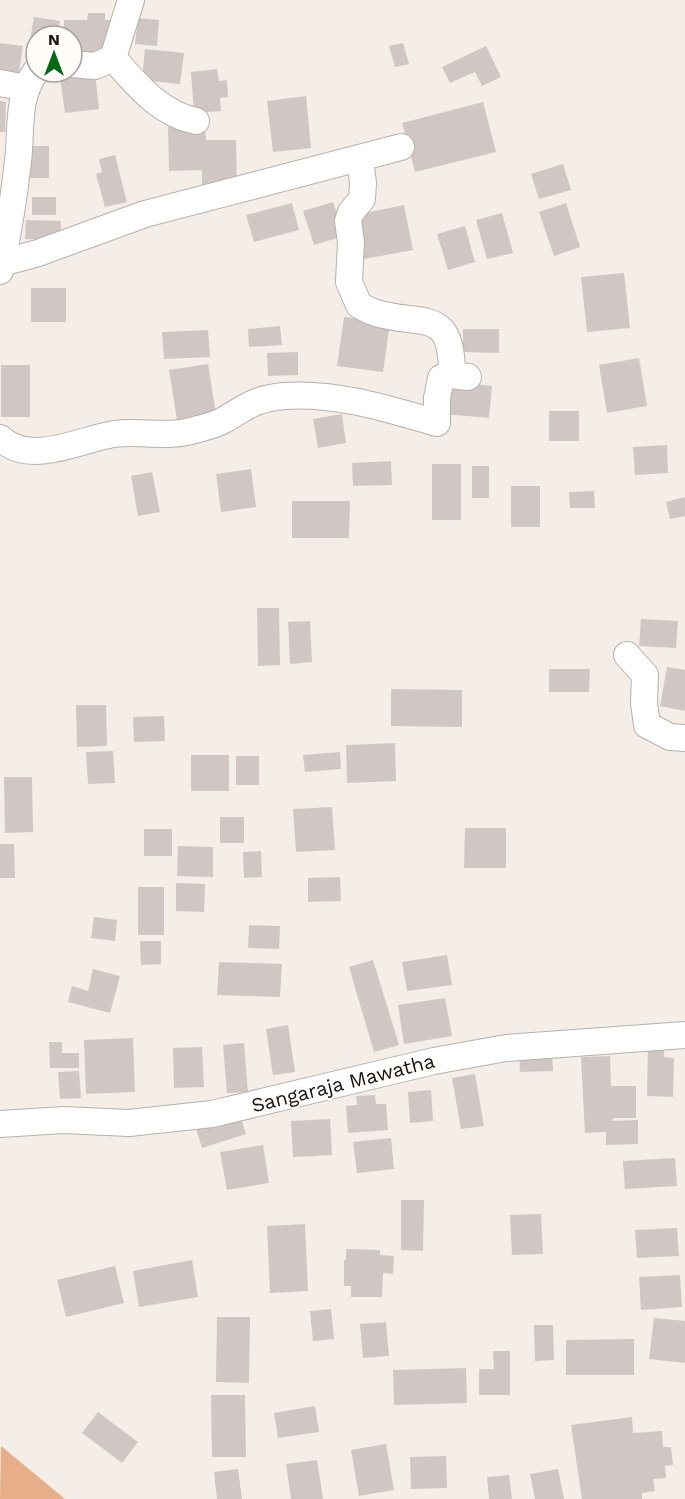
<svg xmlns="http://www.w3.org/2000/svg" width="685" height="1499" viewBox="0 0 685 1499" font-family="'Work Sans',sans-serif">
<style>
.park{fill:#e7ae89}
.building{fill:#d0c7c4}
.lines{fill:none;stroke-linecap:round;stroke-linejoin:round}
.street-casing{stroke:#b7b0ab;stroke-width:28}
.street{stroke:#fff;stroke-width:26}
.labels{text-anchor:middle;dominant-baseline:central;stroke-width:4.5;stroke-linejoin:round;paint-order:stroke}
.street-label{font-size:20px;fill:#181614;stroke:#fffcfa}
</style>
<rect width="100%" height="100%" fill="#f5ede8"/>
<path class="park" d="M1,1446l64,53h-65z"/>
<g class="building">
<path d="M88,13h17v7h5v32h-38v-16h-8v-16h23z"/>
<path d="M34,17l26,4 -3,15h-21v16l-8,-1z"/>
<path d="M138,18l21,2 -2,26 -22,-2z"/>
<path d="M0,43l23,3 -5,31 -18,-2z"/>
<path d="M403,43l6,21 -14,3 -6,-21z"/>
<path d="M486,46l15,31 -19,9 -7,-14 -25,11 -8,-16z"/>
<path d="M145,49l39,4 -4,31 -38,-4z"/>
<path d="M217,69l2,12 8,-1 1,17 -8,1 1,13 -27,2 -3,-41z"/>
<path d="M95,73l4,36 -34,4 -5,-36z"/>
<path d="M306,96l5,52 -38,4 -6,-51z"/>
<path d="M0,101l6,1 -1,30h-5z"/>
<path d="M483,102l13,50 -81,20 -13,-49z"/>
<path d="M168,127h37l1,13h30l1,48h-35v-18l-33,1z"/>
<rect x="28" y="146" width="21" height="32"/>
<path d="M115,155l12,47 -22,5 -9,-33 6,-2 -3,-13z"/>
<path d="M563,164l8,26 -32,9 -8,-25z"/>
<rect x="32" y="197" width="24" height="18"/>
<path d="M333,202l11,34 -30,9 -11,-34z"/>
<path d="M292,203l7,27 -45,12 -8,-27z"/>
<path d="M566,203l14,44 -26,9 -15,-44z"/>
<path d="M404,205l9,45 -49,9 -9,-44z"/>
<path d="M502,213l11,40 -26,6 -11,-39z"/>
<path d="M26,220l35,1 -1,19 -35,-1z"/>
<path d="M465,226l10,36 -27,8 -11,-36z"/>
<path d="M624,273l6,55 -43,4 -6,-55z"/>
<rect x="31" y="288" width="35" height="34"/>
<path d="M344,317l46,6 -7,49 -46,-6z"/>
<path d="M280,326l2,19 -33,2 -1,-18z"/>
<path d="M463,329h36v24l-36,-1z"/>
<path d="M208,330l2,27 -46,2 -2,-27z"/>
<path d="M298,352v23l-30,1 -1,-23z"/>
<path d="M639,358l8,48 -40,7 -8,-48z"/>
<path d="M208,364l8,50 -39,6 -8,-50z"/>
<rect x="1" y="365" width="29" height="52"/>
<path d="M447,381l45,5 -3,32 -45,-4z"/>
<rect x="549" y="411" width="30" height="30"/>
<path d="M342,414l4,29 -28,5 -5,-29z"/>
<path d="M667,445l1,28 -33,2 -2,-28z"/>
<path d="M391,461l1,24 -39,1 -1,-23z"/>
<rect x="432" y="464" width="29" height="56"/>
<rect x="472" y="466" width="17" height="32"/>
<path d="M251,469l5,38 -35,5 -5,-38z"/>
<path d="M152,472l8,40 -22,4 -7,-40z"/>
<rect x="511" y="486" width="29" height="41"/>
<path d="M594,491l1,17h-25l-1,-16z"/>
<path d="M685,497v19l-15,3 -4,-17z"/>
<path d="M292,501h58l-1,37h-57z"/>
<path d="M257,608h22l1,57 -22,1z"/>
<path d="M641,619l37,2 -2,27 -37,-2z"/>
<path d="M310,621l2,41 -22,2 -2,-42z"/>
<path d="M667,667l18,3v41l-25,-5z"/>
<path d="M549,669h41l-1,23h-40z"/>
<path d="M391,689l71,1v37l-71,-1z"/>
<path d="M76,705h30l1,41 -30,1z"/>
<path d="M164,716l1,25 -31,1 -1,-25z"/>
<path d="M395,743l1,38 -49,2 -1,-38z"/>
<path d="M113,751l2,32 -27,1 -2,-32z"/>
<path d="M340,752l1,17 -36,3 -2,-17z"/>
<rect x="191" y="755" width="38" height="36"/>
<rect x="236" y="756" width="23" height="29"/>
<path d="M4,777h28l1,55 -28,1z"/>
<path d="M332,807l3,43 -39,2 -3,-43z"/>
<rect x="220" y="817" width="24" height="26"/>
<path d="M465,828h41v40h-42z"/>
<rect x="144" y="829" width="28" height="27"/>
<path d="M0,844h14l1,34h-15z"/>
<path d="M178,846l35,1v30l-36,-1z"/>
<path d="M261,851l1,26 -18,1 -1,-26z"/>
<path d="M340,877l1,24 -33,1v-24z"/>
<path d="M176,883l29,1 -1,28 -28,-1z"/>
<rect x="138" y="887" width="26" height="48"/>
<path d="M94,917l23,3 -2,21 -24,-3z"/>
<path d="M249,925l31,1 -1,23 -31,-1z"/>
<path d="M140,941h21v23l-20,1z"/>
<path d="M447,955l5,30 -45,6 -5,-29z"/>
<path d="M373,960l26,85 -25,7 -25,-85z"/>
<path d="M219,962l63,2 -2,33 -63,-2z"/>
<path d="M93,969l27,7 -10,37 -42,-11 4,-16 16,5z"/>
<path d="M445,998l7,38 -48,8 -6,-39z"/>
<path d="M288,1025l7,47 -22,3 -7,-46z"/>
<path d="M133,1038l2,54 -49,2 -2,-54z"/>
<path d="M49,1042h13v11h17v15h-29z"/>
<path d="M244,1043l4,49 -21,1 -4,-48z"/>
<path d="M648,1044l16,1v12l10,1 -1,39 -26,-1z"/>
<path d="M202,1047l2,40 -30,1 -1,-40z"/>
<path d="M552,1050l1,21 -33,1 -1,-20z"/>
<path d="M610,1056l1,30h25v32h-23v3l25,-1v24l-32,1v-13l-21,1 -4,-76z"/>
<path d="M79,1071l2,27 -21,1 -2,-27z"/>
<path d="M475,1074l9,52 -23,3 -9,-51z"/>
<path d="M431,1090l2,31 -23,2 -2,-31z"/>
<path d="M375,1095l1,9h10l2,26 -40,3 -2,-27 11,-1 -1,-9z"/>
<path d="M240,1115l6,19 -44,14 -6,-20z"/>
<path d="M330,1119l2,36 -39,2 -2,-36z"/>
<path d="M391,1138l3,31 -37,4 -4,-31z"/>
<path d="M263,1145l6,38 -42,7 -7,-38z"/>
<path d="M675,1158l2,28 -52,3 -2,-28z"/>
<path d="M401,1200h23l-1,51 -22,-1z"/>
<path d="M541,1214l2,40 -31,1 -2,-40z"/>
<path d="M305,1224l3,67 -38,2 -3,-67z"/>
<path d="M677,1228l2,28 -42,2 -2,-28z"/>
<path d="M346,1249l34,1v5l14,1 -1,18 -10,-1 -1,24h-31v-11h-7v-26h2z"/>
<path d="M192,1260l6,37 -59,10 -6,-36z"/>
<path d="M115,1266l9,37 -58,14 -9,-37z"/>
<path d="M680,1275l2,32 -41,3 -2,-33z"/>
<path d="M331,1309l3,30 -21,2 -3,-30z"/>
<path d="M217,1317h33l-1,66 -33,-1z"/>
<path d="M654,1318l31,3v42l-36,-4z"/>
<path d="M386,1322l3,34 -26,2 -3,-34z"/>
<path d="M534,1325h19l1,35 -19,1z"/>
<path d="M634,1339v36h-68v-35z"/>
<path d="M493,1351h17v44h-31v-26h15z"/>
<path d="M466,1368l1,35 -73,2 -1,-35z"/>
<path d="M211,1395h34l1,62h-34z"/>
<path d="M315,1406l4,26 -41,6 -4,-25z"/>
<path d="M98,1412l40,30 -16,21 -40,-30z"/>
<path d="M632,1417l1,16 29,-2 1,16h8l2,18 -8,1 1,12 -13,1 2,12 -13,2v6h-60l-11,-74z"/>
<path d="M386,1444l8,46 -35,6 -8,-46z"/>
<path d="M446,1456l1,32 -36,1 -1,-32z"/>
<path d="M317,1460l6,39h-32l-5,-35z"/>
<path d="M238,1469l4,30h-25l-3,-27z"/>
<path d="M558,1469l6,30h-29l-5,-25z"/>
<path d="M509,1475l3,24h-23l-2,-22z"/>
</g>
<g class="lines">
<g class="street-casing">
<g id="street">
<path d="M113,58c23,26 47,56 83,63"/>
<path d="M72,64l23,2 18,-8 18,-58"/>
<path d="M0,83l26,5"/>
<path d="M360,159l3,24 -1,16 -11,13 -3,9 3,21 -2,40 10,23c5,3 11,6 17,8 47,14 76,-7 76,62"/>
<path d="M2,263l36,-10 107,-39 256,-67"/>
<path d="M0,271c8,-36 14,-74 18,-110 4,-32 -2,-62 18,-90"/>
<path d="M0,438c31,29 80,1 114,-4 25,-4 52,4 77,-3 10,-3 22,-5 31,-10 25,-14 31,-22 62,-25 52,-4 104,13 153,27v-25l4,-20 11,-3 16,2"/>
<path d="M627,655l18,20 -1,28 3,22 23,12 15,1"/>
<path d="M0,1124l64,-4 65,3 83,-9 222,-53 72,-13 179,-13"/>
</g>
</g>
<use href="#street" class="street"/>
</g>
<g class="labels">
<g class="street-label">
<text transform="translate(343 1083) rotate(-14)">Sangaraja Mawatha</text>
</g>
</g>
<g transform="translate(54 54)"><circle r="28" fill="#fffcfa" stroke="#a3a09e" stroke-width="1.5"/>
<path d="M0-4.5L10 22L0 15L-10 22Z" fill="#036915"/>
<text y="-9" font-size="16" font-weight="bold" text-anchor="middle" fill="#181614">N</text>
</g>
</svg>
